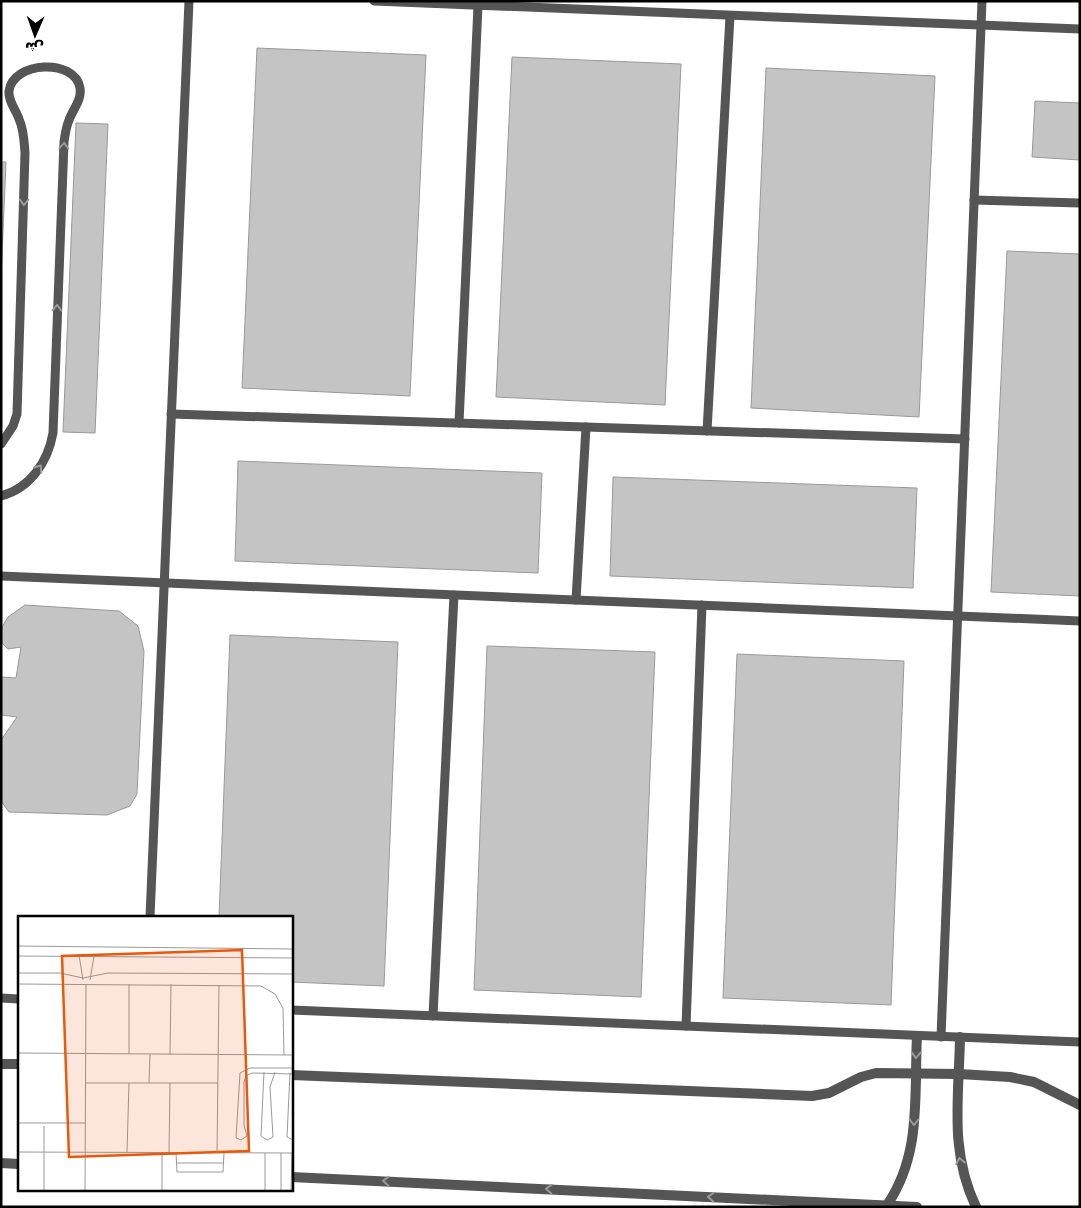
<svg xmlns="http://www.w3.org/2000/svg" width="1081" height="1208" viewBox="0 0 1081 1208" font-family="'DejaVu Sans','Noto Sans Arabic',sans-serif">
<style>
.building{fill:#c4c4c4;stroke:#999}
.lines{fill:none;stroke-linecap:round;stroke-linejoin:round}
.service{stroke:#555;stroke-width:9}
.minor{stroke:#555;stroke-width:10}
.oneway{stroke:#999}
.inset-road{fill:none;stroke:#999;stroke-width:1}
.view{fill:#e8590c;fill-opacity:0.15;stroke:#e8590c;stroke-width:2.5}
.inset-edge{fill:none;stroke:#000;stroke-width:2.5}
</style>
<rect width="100%" height="100%" fill="#fff"/>
<g class="building">
<path d="M257,48l169,7 -16,341 -168,-8z"/>
<path d="M512,57l169,7 -16,341 -169,-8z"/>
<path d="M766,68l169,8 -16,341 -168,-9z"/>
<path d="M1035,101l45,2v57l-48,-3z"/>
<path d="M76,123l32,1 -13,309 -32,-1z"/>
<path d="M1,162h5l-5,117z"/>
<path d="M1007,251l73,3v342l-89,-4z"/>
<path d="M238,461l304,12 -4,100 -303,-12z"/>
<path d="M613,477l304,11 -4,100 -303,-12z"/>
<path d="M25,605l94,6 19,15 6,25 -7,143 -7,12 -23,9 -98,-3 -8,-11v-61l16,-23 -16,-2v-38l15,1 5,-31 -13,2 -7,-7 1,-15 6,-10z"/>
<path d="M230,635l168,7 -14,344 -93,-4v-65h-72z"/>
<path d="M487,646l168,6 -14,345 -167,-7z"/>
<path d="M737,654l167,7 -13,344 -168,-7z"/>
</g>
<g class="lines">
<g class="service">
<path d="M374,1l706,28"/>
<path d="M974,200l106,3"/>
<path d="M171,414l794,25"/>
<path d="M459,423l19,-417"/>
<path d="M707,431l23,-415"/>
<path d="M1,444l12,-18 4,-12 8,-261c-1,-12 -1,-23 -6,-34 -3,-9 -11,-18 -10,-28 4,-30 66,-33 71,-3 2,12 -7,21 -11,32 -3,7 -4,15 -5,22l-11,291c-5,28 -22,55 -52,63"/>
<path d="M1,576l1079,45"/>
<path d="M576,600l10,-173"/>
<path d="M150,917l39,-916"/>
<path d="M1,998l18,1"/>
<path d="M291,1010l789,32"/>
<path d="M433,1016l21,-421"/>
<path d="M686,1026l16,-421"/>
<path d="M941,1037l41,-1036"/>
</g>
<g class="minor">
<path d="M960,1037c-1,61 -11,113 16,170"/>
<path d="M1,1064h18"/>
<path d="M291,1075l521,21 17,-3 32,-16 15,-4 83,1 51,3 24,5 46,23"/>
<path d="M1,1163l18,1"/>
<path d="M291,1177l626,30"/>
<path d="M887,1205c35,-51 27,-110 30,-169"/>
</g>
</g>
<defs><path id="oneway-chevron" d="M-2-3.5L2.5 0L-2 3.5" fill="none" stroke-width="1.6" stroke-linecap="round" stroke-linejoin="round" transform="scale(1.25)"/></defs>
<g class="oneway">
<use href="#oneway-chevron" transform="translate(64 146) rotate(-86)"/>
<use href="#oneway-chevron" transform="translate(24 202) rotate(92)"/>
<use href="#oneway-chevron" transform="translate(57 308) rotate(-88)"/>
<use href="#oneway-chevron" transform="translate(39 468) rotate(-55)"/>
<use href="#oneway-chevron" transform="translate(916 1055) rotate(92)"/>
<use href="#oneway-chevron" transform="translate(914 1122) rotate(91)"/>
<use href="#oneway-chevron" transform="translate(960 1161) rotate(-101)"/>
<use href="#oneway-chevron" transform="translate(386 1181) rotate(-177)"/>
<use href="#oneway-chevron" transform="translate(549 1189) rotate(-177)"/>
<use href="#oneway-chevron" transform="translate(711 1197) rotate(-177)"/>
</g>
<g transform="translate(18 916)">
<rect width="275" height="275" fill="#fff"/>
<path class="inset-road" d="M0,30l275,3M61,39l4,25M0,40l275,2M0,57h42l23,5 25,-5 185,1M72,64l4,-24M0,68l243,2 14,8 8,14 1,47M0,137l275,2M111,138v-70M152,139l1,-71M275,152h-43l-10,5 -4,65 5,2 6,-4 -3,-11v-43l2,-6 6,-3 41,1M246,156l-3,64 6,4 6,-3 -3,-50 5,-15M272,157l-3,64 6,3M68,167h132M131,167l1,-29M0,207h68M0,236l275,1M109,236l2,-69M151,237l1,-70M158,237l1,19h46l1,-19M199,237l2,-168M158,247h48M26,274v-64M67,274l1,-206M144,274v-37M247,274v-37M263,274v-37M273,274l1,-37"/>
<path class="view" d="M224,34l7,201 -180,6 -7,-201z"/>
<rect width="275" height="275" class="inset-edge"/>
</g>
<rect width="1081" height="1208" fill="none" stroke="#000000" stroke-width="5"/>
<g transform="translate(35 35) rotate(182)" stroke="#ffffff" stroke-width="4" paint-order="stroke">
<path d="M0-4L9 19L0 12L-9 19Z" fill="#000000"/>
<text y="-8" font-size="14" font-weight="bold" text-anchor="middle" fill="#000000">ش</text>
</g>
</svg>
